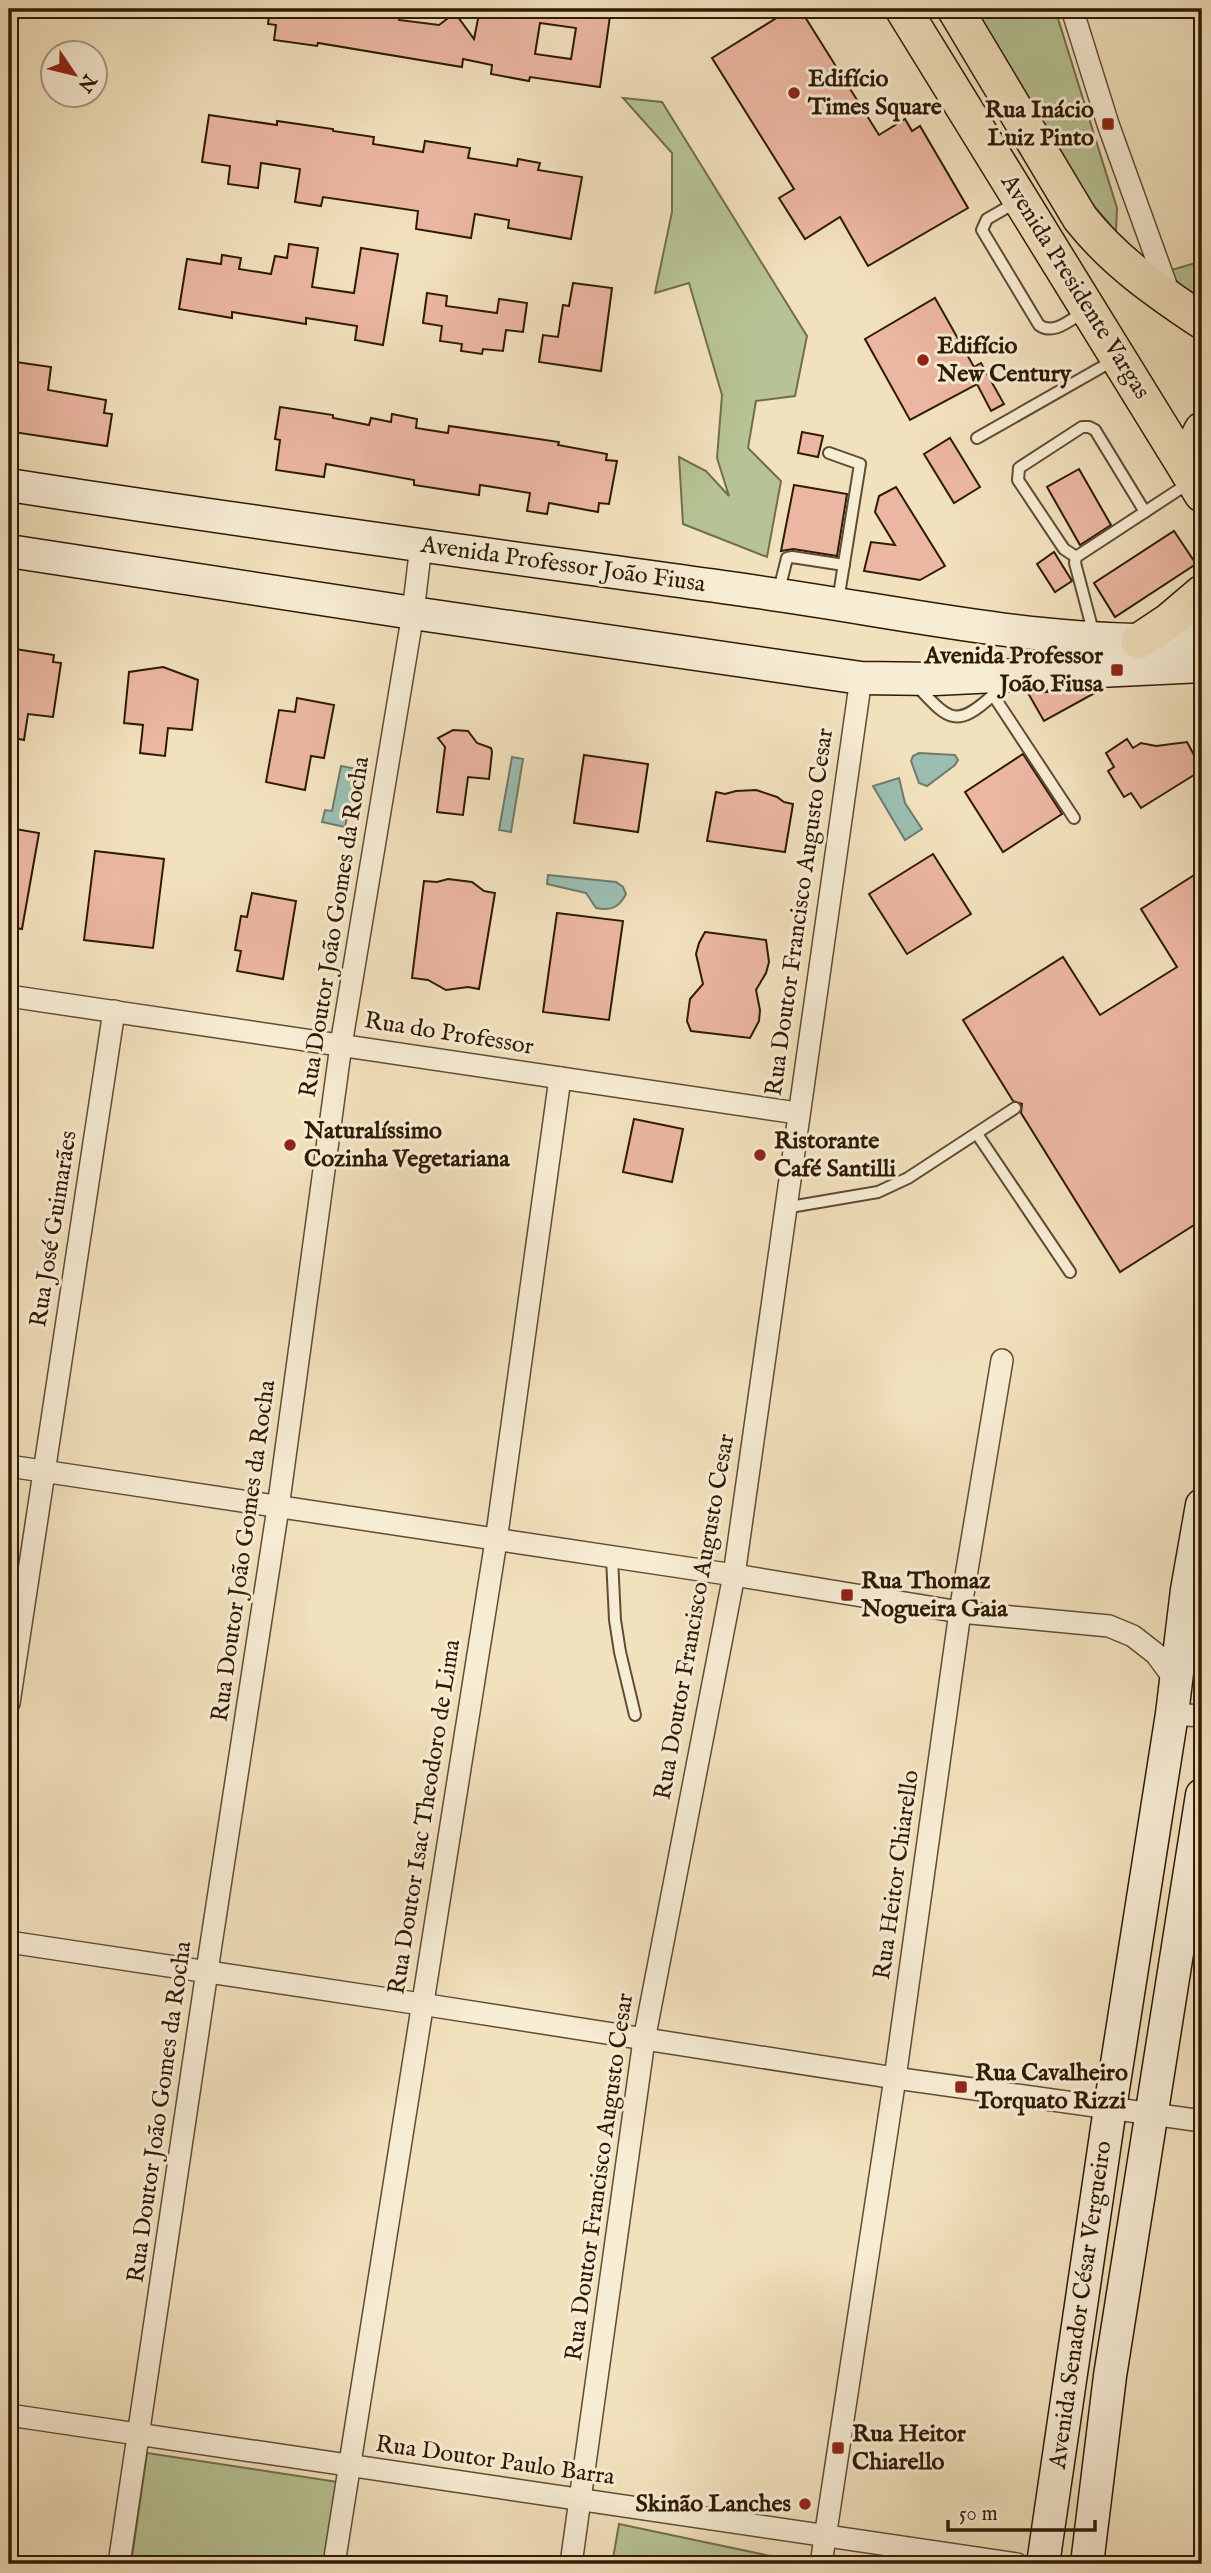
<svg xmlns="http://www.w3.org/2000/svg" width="1211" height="2573" viewBox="0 0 1211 2573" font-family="'IM FELL English',serif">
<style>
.green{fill:#b7c394;stroke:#726e4c;stroke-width:2}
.water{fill:#9bbeb1;stroke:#6f7c6c;stroke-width:2}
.building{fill:#ecb7a2;stroke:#2e1a05;stroke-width:2;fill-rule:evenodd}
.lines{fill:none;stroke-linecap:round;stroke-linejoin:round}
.lane-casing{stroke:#5f4c33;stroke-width:14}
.street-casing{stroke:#5f4c33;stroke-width:24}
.secondary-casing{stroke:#2e1a05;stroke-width:35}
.primary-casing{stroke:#2e1a05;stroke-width:38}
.lane{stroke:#f7ecd4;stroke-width:10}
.street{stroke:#f7ecd4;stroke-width:21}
.secondary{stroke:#f7ecd4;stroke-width:32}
.primary{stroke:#f2e1bd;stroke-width:35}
.poi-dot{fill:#8f2418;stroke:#f7ecd4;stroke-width:2.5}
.labels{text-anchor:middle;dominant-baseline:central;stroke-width:6;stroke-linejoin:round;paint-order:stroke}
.poi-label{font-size:24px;font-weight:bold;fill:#2e1a05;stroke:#f7ecd4;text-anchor:start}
.street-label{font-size:24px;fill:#2e1a05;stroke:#f7ecd4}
</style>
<rect width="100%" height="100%" fill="#f2e1bd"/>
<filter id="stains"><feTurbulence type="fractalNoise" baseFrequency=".00286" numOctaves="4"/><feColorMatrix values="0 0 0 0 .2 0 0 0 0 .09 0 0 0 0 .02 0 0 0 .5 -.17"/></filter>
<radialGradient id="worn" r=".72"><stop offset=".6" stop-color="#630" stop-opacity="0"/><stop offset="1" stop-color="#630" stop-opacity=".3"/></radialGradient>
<g class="green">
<path d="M967,9h88l62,199 -1,24 -45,-53z"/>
<path d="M623,98l39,4 145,234 -12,60 -39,5 -8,47 33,33 -14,76 -84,-33 -4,-67 27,14 23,25 -12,-38 5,-63 -33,-112 -34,10 17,-81v-59z"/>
<path d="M1202,261v43l-12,-7 -22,-26z"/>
<path d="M147,2453l191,29 -14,82h-193z"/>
<path d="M619,2524l180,38 -1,2h-186z"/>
</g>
<g class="water">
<path d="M919,753l36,2 3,5 -3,5 -28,21 -8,-3 -8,-22 2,-5z"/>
<path d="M512,757l11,2 -12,73 -12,-2z"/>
<path d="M341,766l16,3 -12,58 -23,-5 3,-12 7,1z"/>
<path d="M899,778l6,25 17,26 -17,11 -32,-54z"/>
<path d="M548,875l68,7 7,5 3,7c-7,14 -16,17 -30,14l-10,-15 -39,-9z"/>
</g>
<g class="building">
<path d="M270,9h131l-2,11 40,5 16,-12 19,26 6,-30h131l-11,78 -70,-10 -1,4 -38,-7 1,-9 -29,-6 -1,8 -144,-24 -1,3 -43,-6 2,-15 -8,-1zM540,23l36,5 -5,31 -36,-5z"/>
<path d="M791,9h9l79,126 26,-16 7,12 8,-5 48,82 -100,58 -28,-49 -35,22 -26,-41 15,-9 -82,-131z"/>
<path d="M209,115l68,10v-4l56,8v2l41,6 -1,7 50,8 2,-11 45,7 -2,10 49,8 1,-7 22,4 -2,7 44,7 -11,62 -63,-11 1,-8 -34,-6 -4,24 -55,-9 2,-18 -95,-14 -2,9 -26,-4 5,-33 -39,-6 -3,25 -30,-4 2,-18 -28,-4z"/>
<path d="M289,244l29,4 -6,39 42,6 7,-45 37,6 -15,91 -28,-5 2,-14 -51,-8v6l-74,-12v6l-53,-9 8,-50 34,5 1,-9 19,3 -2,11 32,5 4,-18 12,2z"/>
<path d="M573,283l39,5 -11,83 -62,-9 4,-27 15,2 5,-32 6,1z"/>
<path d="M427,293l20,3 -1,10 51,7 2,-14 28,4 -4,29 -17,-2 -3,21 -20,-2 -1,5 -21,-3 1,-7 -22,-3 2,-15 -19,-3z"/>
<path d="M935,298l39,69 7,-4 23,41 -13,7 -14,-27 -67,36 -45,-81z"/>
<path d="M9,361l42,6 -3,23 58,10 -2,13 8,1 -5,32 -94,-14 2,-15 -6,-1z"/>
<path d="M280,407l53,8v3l36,7 2,-7 20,4 1,-8 25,5 -1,9 32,5 1,-7 110,16 -1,3 49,9 -1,6 11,1 -8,43 -10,-1 -1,9 -49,-9 -2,11 -20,-3 3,-18 -50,-8 -1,10 -65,-10v-5l-88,-16 -2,13 -48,-7 4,-30 -5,-1z"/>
<path d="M802,432l21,4 -5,21 -20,-4z"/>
<path d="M950,438l30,49 -26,16 -30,-49z"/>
<path d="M1079,469l32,56 -31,20 -33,-58z"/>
<path d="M794,485l53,9 -10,62 -44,-7 -12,2z"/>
<path d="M896,487l49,79 -25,14 -56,-9 7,-29 24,3 -20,-33 4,-16z"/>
<path d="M1174,531l22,33 -81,53 -21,-34z"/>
<path d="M1054,552l18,29 -17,11 -18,-28z"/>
<path d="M9,648l45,7 -1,7 8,1 -8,54 -25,-3 -4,26 -15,-3z"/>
<path d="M163,667l35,13 -6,50 -24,-2 -3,28 -25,-3 3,-28 -19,-2 5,-51z"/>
<path d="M1102,689l-58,32 -16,-28z"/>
<path d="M297,698l37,7 -10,53 -13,-2 -6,34 -39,-8 13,-72 16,2z"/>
<path d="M453,730l15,1 9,12 14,5 1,4 -3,27 -21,-2 -5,38 -26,-3 8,-65 -7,-9z"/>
<path d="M1127,739l6,9 8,-5 15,3 31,-4 15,28 -61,38 -10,-15 -7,4 -16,-26 6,-4 -8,-14z"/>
<path d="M1023,754l39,60 -59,38 -38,-60z"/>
<path d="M584,755l64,9 -10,68 -64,-9z"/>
<path d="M756,790l21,7 7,5 9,2 -8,48 -78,-11 9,-49 9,2 11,-3z"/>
<path d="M9,828l30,5 -17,96 -13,-2z"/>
<path d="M95,851l69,8 -11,89 -69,-8z"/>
<path d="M933,854l38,60 -64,40 -38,-60z"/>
<path d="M1202,870v350l-82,52 -99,-159 1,-9 -9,-3 -50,-81 100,-63 37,58 77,-48 -36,-58z"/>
<path d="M448,879l24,3 12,9 11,2 -16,96 -11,-2 -22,3 -18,-10 -16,-2 12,-97 13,1z"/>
<path d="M252,893l44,8 -13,78 -46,-8 4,-20 -6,-1 6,-34 6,1z"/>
<path d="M557,913l66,8 -14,99 -66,-8z"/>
<path d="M705,932l61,8 3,22 -3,11 -10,17 4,20 -1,11 -9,17 -59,-7 -4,-10 3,-22 13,-15 -7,-30 3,-11z"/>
<path d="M634,1119l49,10 -11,53 -49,-10z"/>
</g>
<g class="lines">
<g class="lane-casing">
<g id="lane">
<path d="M1015,203l-28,16 -5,11 57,95c15,11 32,-6 46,-14"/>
<path d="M977,438l139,-79"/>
<path d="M829,453l31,11 -22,137"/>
<path d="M1076,557l-12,-8 -46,-69 1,-12 63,-41h7l6,3 50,82"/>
<path d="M778,594l9,-36 5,-1 52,8"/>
<path d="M1094,635l-19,-72 1,-6 113,-74"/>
<path d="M916,685c32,34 39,45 77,10v-5"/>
<path d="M993,695l81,123"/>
<path d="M977,1134l93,138"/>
<path d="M784,1208l94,-16 30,-14 107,-70"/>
<path d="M612,1558l3,62 5,32 15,63"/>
</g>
</g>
<g class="street-casing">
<g id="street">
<path d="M1072,9l36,115 62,172"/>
<path d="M9,996l788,117"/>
<path d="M9,1466l725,109 226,37 149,14 24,10 23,18 19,26"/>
<path d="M9,1703l105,-692"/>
<path d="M1172,1714l30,2"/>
<path d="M9,1942l412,62 474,74 307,43"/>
<path d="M9,2415l1008,149"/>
<path d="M119,2564l91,-613 68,-443 63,-463 72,-432 8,-68"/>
<path d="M334,2564l162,-1023 64,-463"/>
<path d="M571,2564l73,-524 90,-465 127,-897"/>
<path d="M821,2564l74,-486 65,-466 42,-252"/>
</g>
</g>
<g class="secondary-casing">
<g id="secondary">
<path d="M9,485c249,39 499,72 749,107 124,17 253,46 378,48 22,1 44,-2 66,-3"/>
<path d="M9,551l404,62 448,65 74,1 267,-13"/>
<path d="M1043,2564l67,-456 62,-394 15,-124 15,-85"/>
<path d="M1087,2564l23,-188 92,-581"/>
</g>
</g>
<g class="primary-casing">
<g id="primary">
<path d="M903,9l299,485"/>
<path d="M955,9l125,209c34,43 77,73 122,103"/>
<path d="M1189,473l4,-25 9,-18"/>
<path d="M1139,641l30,-20 33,-28"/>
</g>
</g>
<use href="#lane" class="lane"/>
<use href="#street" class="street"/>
<use href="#secondary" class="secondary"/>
<use href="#primary" class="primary"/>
</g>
<g class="poi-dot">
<circle cx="794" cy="93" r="7"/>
<rect x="1101" y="117" width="14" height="14" rx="3.5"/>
<circle cx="923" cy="360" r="7"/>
<rect x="1110" y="663" width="14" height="14" rx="3.5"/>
<circle cx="290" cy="1145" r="7"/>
<circle cx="760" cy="1155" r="7"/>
<rect x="840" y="1588" width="14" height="14" rx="3.5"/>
<rect x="954" y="2080" width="14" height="14" rx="3.5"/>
<rect x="831" y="2441" width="14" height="14" rx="3.5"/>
<circle cx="805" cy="2504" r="7"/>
</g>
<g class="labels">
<g class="poi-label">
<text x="808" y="79">Edifício<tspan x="808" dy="28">Times Square</tspan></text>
<text x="1094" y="110" text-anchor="end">Rua Inácio<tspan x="1094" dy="28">Luiz Pinto</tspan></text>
<text x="937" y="346">Edifício<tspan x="937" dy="28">New Century</tspan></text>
<text x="1103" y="656" text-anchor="end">Avenida Professor<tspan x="1103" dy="28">João Fiusa</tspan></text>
<text x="304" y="1131">Naturalíssimo<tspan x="304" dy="28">Cozinha Vegetariana</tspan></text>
<text x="774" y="1141">Ristorante<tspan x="774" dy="28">Café Santilli</tspan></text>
<text x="861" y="1581">Rua Thomaz<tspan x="861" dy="28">Nogueira Gaia</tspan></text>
<text x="975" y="2073">Rua Cavalheiro<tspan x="975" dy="28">Torquato Rizzi</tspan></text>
<text x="852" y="2434">Rua Heitor<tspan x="852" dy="28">Chiarello</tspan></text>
<text x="791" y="2504" text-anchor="end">Skinão Lanches</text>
</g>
<g class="street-label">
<text transform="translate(1075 287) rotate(58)">Avenida Presidente Vargas</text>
<text transform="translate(563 565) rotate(8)">Avenida Professor João Fiusa</text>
<text transform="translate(800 912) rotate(-82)">Rua Doutor Francisco Augusto Cesar</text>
<text transform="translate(335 927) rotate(-81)">Rua Doutor João Gomes da Rocha</text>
<text transform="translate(449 1034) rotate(9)">Rua do Professor</text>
<text transform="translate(54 1229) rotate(-81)">Rua José Guimarães</text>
<text transform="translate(244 1551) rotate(-82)">Rua Doutor João Gomes da Rocha</text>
<text transform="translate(695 1617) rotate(-80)">Rua Doutor Francisco Augusto Cesar</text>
<text transform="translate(425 1817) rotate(-81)">Rua Doutor Isac Theodoro de Lima</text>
<text transform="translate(897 1875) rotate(-82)">Rua Heitor Chiarello</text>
<text transform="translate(160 2112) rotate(-82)">Rua Doutor João Gomes da Rocha</text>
<text transform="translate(600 2177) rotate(-82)">Rua Doutor Francisco Augusto Cesar</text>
<text transform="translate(1081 2305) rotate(-82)">Avenida Senador César Vergueiro</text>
<text transform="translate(495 2461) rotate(8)">Rua Doutor Paulo Barra</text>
</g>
</g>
<rect width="1211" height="2573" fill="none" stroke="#f2e1bd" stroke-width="35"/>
<rect x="10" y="10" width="1190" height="2552" fill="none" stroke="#2e1a05" stroke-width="3.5"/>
<rect x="18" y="18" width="1176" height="2538" fill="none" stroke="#2e1a05" stroke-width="2"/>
<g transform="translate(74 74) rotate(125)"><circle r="33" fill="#f7ecd4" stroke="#a79881" stroke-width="2"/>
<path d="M0-5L12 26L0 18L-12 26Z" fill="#8f2418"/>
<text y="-10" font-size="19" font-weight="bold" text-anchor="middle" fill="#2e1a05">N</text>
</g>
<path d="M948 2520v10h147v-10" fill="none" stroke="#2e1a05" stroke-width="3.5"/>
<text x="959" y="2520" font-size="21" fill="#2e1a05" stroke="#f7ecd4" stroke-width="5" paint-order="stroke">50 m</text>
<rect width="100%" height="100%" filter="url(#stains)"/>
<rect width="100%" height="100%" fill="url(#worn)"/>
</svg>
